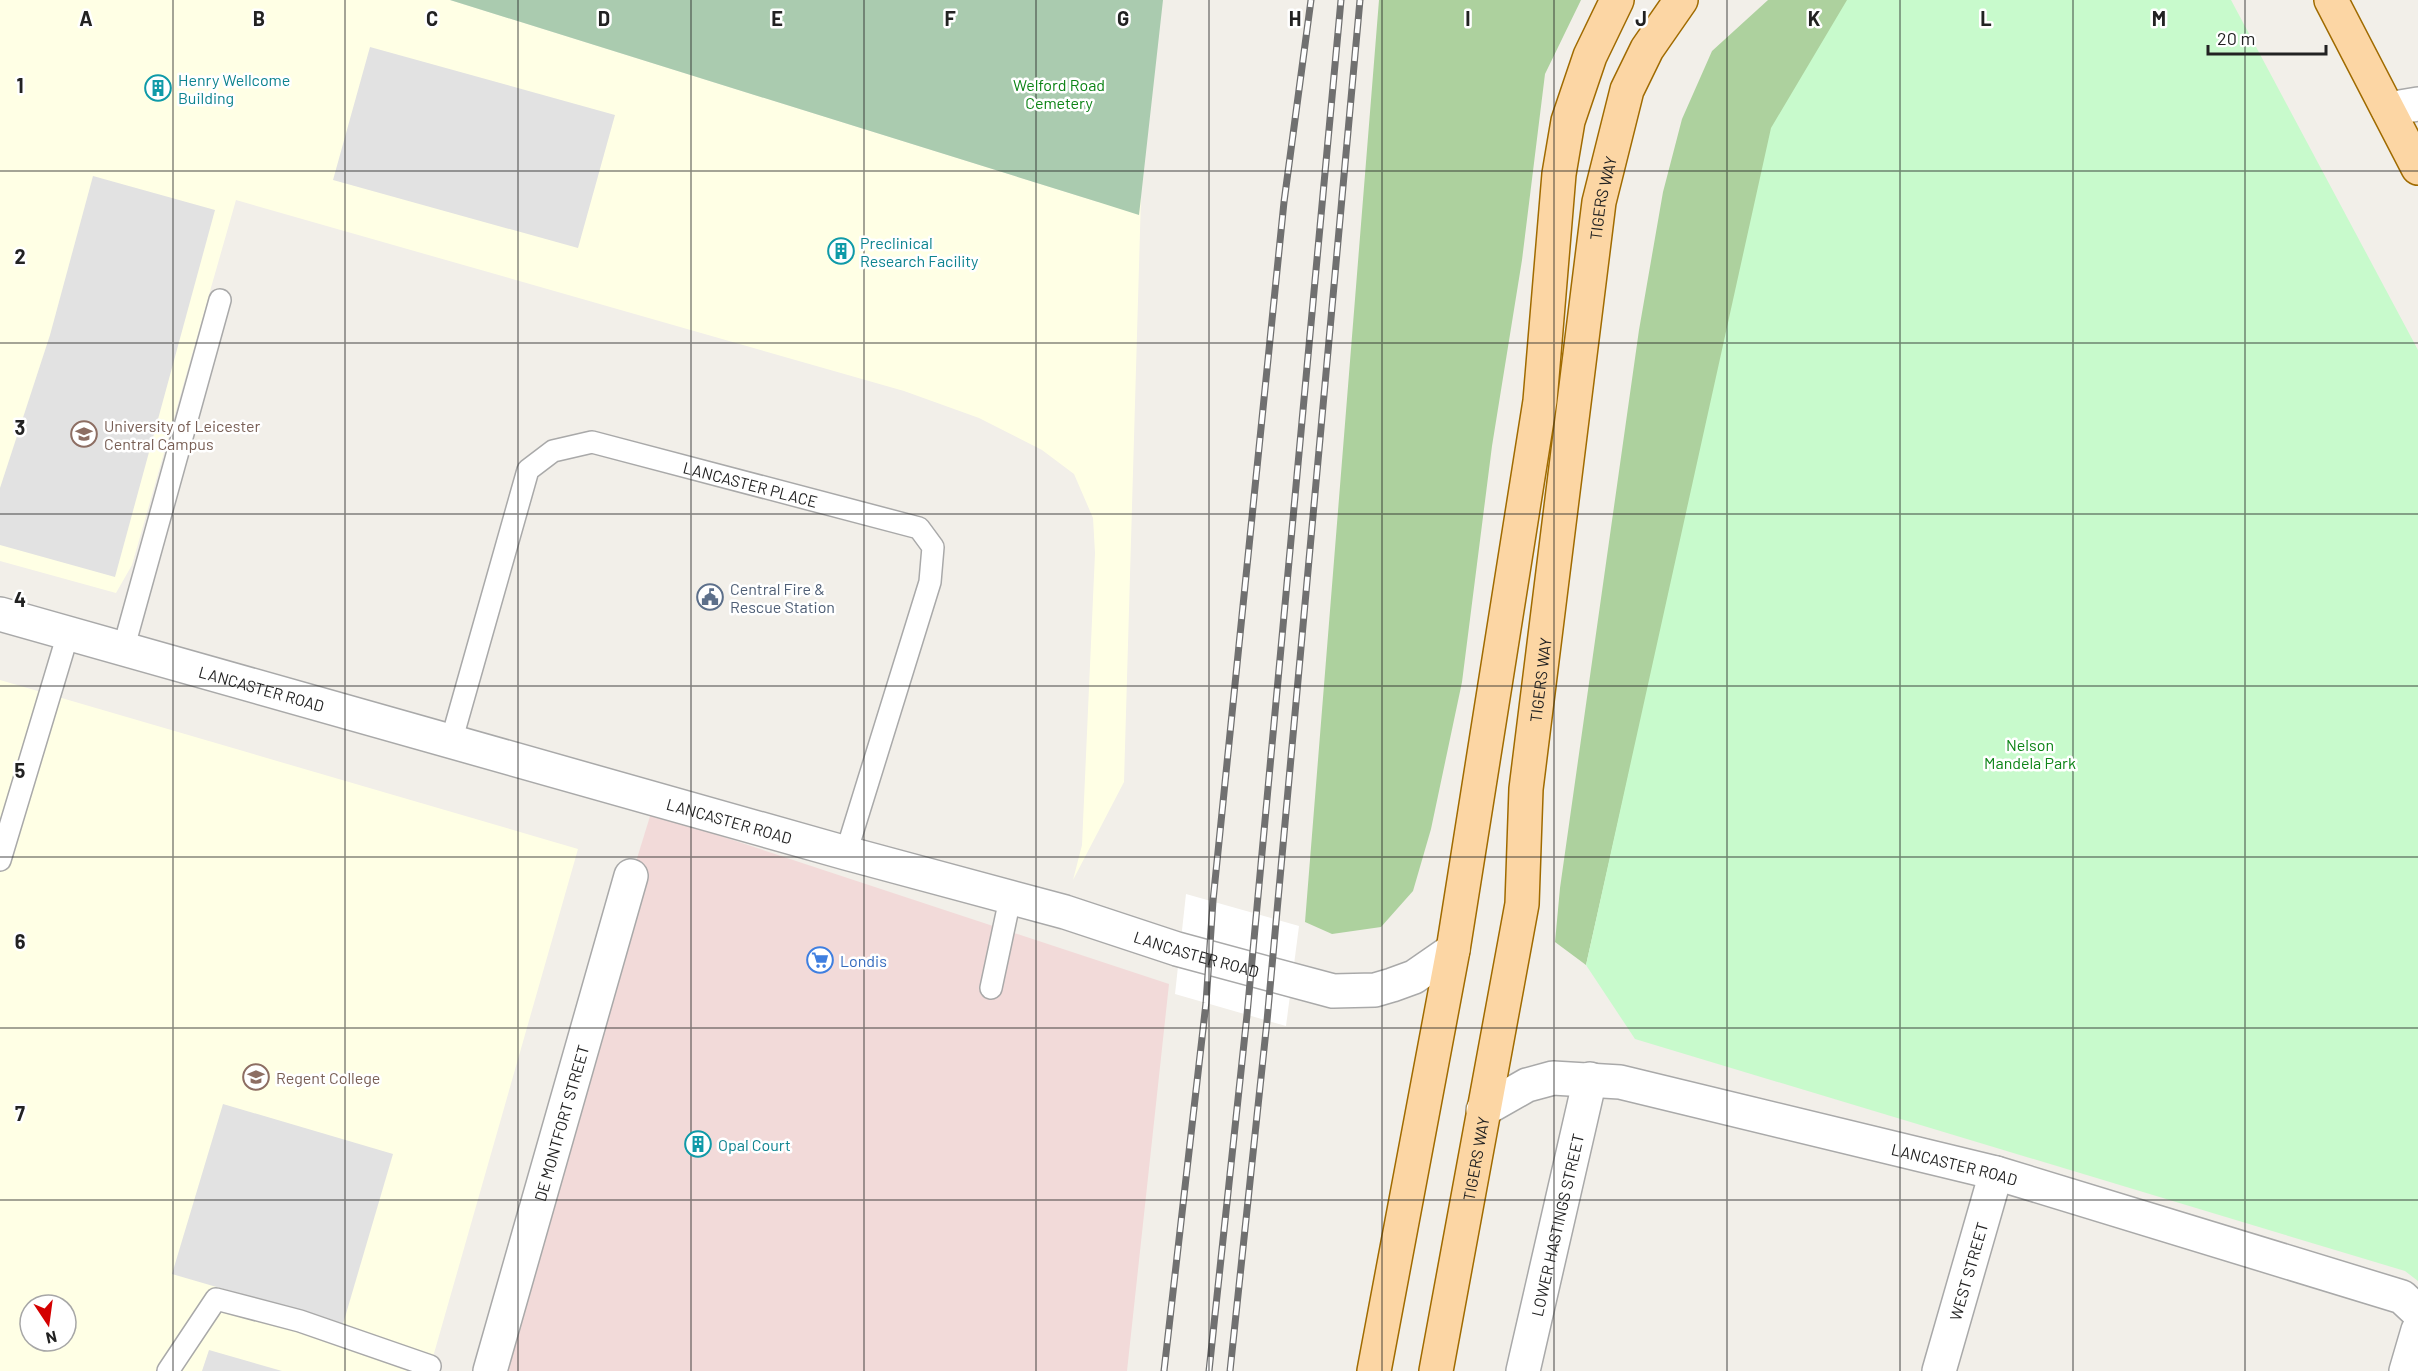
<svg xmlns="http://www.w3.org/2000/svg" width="2418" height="1371" viewBox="0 0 2418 1371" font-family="Barlow,sans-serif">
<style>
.commercial{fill:#f2dad9}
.education{fill:#ffffe5;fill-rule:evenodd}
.forest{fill:#add19e}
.cemetery{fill:#aacbaf}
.park{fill:#c8facc}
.parking{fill:#e2e2e2}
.pier{fill:#fff}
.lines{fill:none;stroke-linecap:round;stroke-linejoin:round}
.lane-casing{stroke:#a9a9a9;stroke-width:24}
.street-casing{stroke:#a9a9a9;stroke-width:36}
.primary-casing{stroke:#a06b00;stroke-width:36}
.lane{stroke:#fff;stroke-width:21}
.street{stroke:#fff;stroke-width:33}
.primary{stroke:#fcd6a4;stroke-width:33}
.rail-casing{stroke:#707070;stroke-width:7}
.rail{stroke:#fff;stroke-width:4.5;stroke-dasharray:14;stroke-linecap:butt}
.grid{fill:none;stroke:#222;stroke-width:1.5;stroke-opacity:0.55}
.labels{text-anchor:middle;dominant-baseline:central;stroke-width:5;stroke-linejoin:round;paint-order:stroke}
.culture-label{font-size:16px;fill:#0d838f;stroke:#fff;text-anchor:start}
.park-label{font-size:16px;fill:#0c8416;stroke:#fff}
.street-label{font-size:16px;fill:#222;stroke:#fff}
.education-label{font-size:16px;fill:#785e54;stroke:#fff;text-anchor:start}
.service-label{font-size:16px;fill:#4e5e75;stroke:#fff;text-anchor:start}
.shop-label{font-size:16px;fill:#366cbe;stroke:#fff;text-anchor:start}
.grid-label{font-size:20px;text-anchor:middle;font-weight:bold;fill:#222;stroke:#fff;stroke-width:5;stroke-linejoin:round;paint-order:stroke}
</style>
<rect width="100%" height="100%" fill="#f2efe9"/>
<path class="commercial" d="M651,813l518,171 -42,387h-637l116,-412z"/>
<g class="education">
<path d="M0,0h450l648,202 43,-5 -17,585 -51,98 9,-35 13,-292 -2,-35 -19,-44 -32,-24 -63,-32 -75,-27 -668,-191 -104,365 -16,28 -116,-32z"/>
<path d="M0,680l578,169 -149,522h-429zM30,1305h36v36h-36z"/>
</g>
<g class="forest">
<path d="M1379,0h202l-36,74 -23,186 -30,186 -30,236 -31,147 -18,62 -32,36 -49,7 -27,-12z"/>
<path d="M1768,0h406l-544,769 -44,196 -31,-23 5,-54 79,-558 24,-138 19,-73 30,-68z"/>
</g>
<path class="cemetery" d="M450,0h713l-24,215 -41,-13z"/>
<path class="park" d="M1847,0h384l187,350v931l-13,-10 -770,-232 -49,-74 185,-837z"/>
<g class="parking">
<path d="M370,47l245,68 -37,133 -245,-68z"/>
<path d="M93,176l122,34 -100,367 -115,-32v-57l50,-153z"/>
<path d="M223,1104l170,50 -50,170 -171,-50z"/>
<path d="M209,1350l73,21h-80z"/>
</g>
<path class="pier" d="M1186,894l113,32 -13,100 -111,-32z"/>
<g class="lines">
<g class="lane-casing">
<g id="lane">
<path d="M123,650l97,-350"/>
<path id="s1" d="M451,742l77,-272 25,-19 39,-9 327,86 14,19 -3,35 -84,271"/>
<path d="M0,860l68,-226"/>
<path d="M991,988l19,-89"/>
<path d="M168,1371l48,-72 84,22 130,45"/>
</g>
</g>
<g class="street-casing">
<g id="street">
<path d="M2388,109l30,-5"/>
<path id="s2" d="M0,614l846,239 219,59 112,37 156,42 42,-1 17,-5 22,-8 39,-27"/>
<path id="s3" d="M1483,1110l44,-25 26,-7 67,4 376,91 406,124 16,15"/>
<path id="s4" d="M490,1371l141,-495"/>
<path id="s5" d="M1523,1371l67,-292"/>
<path id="s6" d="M1939,1371l57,-198"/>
<path d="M2406,1371l12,-41"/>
</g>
</g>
<g class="primary-casing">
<g id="primary">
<path d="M2331,0l87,168"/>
<path d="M1374,1371l79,-421 87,-549 19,-227 9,-53 22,-65 27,-56"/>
<path id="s7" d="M1436,1371l86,-467 4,-115 73,-587 28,-112 20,-41 34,-49"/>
</g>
</g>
<use href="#lane" class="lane"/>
<use href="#street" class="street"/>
<use href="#primary" class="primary"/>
<g class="rail-casing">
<g id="rail">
<path d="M1164,1371l42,-368 7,-102 71,-699 27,-202"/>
<path d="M1209,1371l38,-356 94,-1015"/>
<path d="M1230,1371l37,-350 93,-1021"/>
</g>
</g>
<use href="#rail" class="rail"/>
</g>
<path class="grid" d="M173,0v1371M345,0v1371M518,0v1371M691,0v1371M864,0v1371M1036,0v1371M1209,0v1371M1382,0v1371M1554,0v1371M1727,0v1371M1900,0v1371M2073,0v1371M2245,0v1371M0,171h2418M0,343h2418M0,514h2418M0,686h2418M0,857h2418M0,1028h2418M0,1200h2418"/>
<defs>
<g id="building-ring" transform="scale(1.35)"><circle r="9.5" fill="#fff" stroke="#0f9aa8" stroke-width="1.5"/><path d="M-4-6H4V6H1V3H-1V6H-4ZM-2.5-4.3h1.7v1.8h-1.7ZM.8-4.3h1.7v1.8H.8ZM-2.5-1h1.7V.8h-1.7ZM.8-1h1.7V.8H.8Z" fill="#0f9aa8"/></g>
<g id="university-ring" transform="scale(1.35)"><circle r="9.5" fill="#fff" stroke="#8d6e63" stroke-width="1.5"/><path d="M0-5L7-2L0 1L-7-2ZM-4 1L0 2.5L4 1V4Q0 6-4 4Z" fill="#8d6e63"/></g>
<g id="civic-ring" transform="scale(1.35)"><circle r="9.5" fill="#fff" stroke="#5c6f8a" stroke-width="1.5"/><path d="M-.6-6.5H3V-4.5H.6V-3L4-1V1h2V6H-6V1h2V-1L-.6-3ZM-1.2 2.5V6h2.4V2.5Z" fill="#5c6f8a"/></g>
<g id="supermarket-ring" transform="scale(1.35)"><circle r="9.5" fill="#fff" stroke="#3f7fe0" stroke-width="1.5"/><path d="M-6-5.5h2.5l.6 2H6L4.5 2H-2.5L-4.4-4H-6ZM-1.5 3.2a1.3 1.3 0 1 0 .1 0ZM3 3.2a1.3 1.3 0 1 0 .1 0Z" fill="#3f7fe0"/></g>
</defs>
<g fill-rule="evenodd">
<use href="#building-ring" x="158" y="88"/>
<use href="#building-ring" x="841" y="251"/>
<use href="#university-ring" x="84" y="434"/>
<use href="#civic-ring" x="710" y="597"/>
<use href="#supermarket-ring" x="820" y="960"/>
<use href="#university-ring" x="256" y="1077"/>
<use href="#building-ring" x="698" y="1144"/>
</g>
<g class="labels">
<g class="culture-label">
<text x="178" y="79">Henry Wellcome<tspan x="178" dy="18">Building</tspan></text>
<text x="860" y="242">Preclinical<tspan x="860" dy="18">Research Facility</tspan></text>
<text x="718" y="1144">Opal Court</text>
</g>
<g class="park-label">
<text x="1059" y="84">Welford Road<tspan x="1059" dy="18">Cemetery</tspan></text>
<text x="2030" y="744">Nelson<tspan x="2030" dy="18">Mandela Park</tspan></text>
</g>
<g class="street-label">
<text stroke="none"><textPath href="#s7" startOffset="1186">TIGERS WAY</textPath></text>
<text stroke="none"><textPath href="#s1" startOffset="518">LANCASTER PLACE</textPath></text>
<text stroke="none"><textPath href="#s7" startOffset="700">TIGERS WAY</textPath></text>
<text stroke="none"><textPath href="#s2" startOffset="272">LANCASTER ROAD</textPath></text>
<text stroke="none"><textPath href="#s2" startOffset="758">LANCASTER ROAD</textPath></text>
<text stroke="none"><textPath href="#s2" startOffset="1244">LANCASTER ROAD</textPath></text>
<text stroke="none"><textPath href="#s4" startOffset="258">DE MONTFORT STREET</textPath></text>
<text stroke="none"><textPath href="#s7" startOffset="216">TIGERS WAY</textPath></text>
<text stroke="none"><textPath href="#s3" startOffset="489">LANCASTER ROAD</textPath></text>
<text stroke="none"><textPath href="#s5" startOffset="150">LOWER HASTINGS STREET</textPath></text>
<text stroke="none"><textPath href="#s6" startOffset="104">WEST STREET</textPath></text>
</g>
<g class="education-label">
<text x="104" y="425">University of Leicester<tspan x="104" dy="18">Central Campus</tspan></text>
<text x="276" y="1077">Regent College</text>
</g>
<g class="service-label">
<text x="730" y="588">Central Fire &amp;<tspan x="730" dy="18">Rescue Station</tspan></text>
</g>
<g class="shop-label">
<text x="840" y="960">Londis</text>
</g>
</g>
<g class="grid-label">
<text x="86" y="26">A</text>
<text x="259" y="26">B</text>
<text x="432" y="26">C</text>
<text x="604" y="26">D</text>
<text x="777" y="26">E</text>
<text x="950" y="26">F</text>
<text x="1123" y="26">G</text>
<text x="1295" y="26">H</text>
<text x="1468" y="26">I</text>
<text x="1641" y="26">J</text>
<text x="1814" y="26">K</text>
<text x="1986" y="26">L</text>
<text x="2159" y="26">M</text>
<text x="20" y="93">1</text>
<text x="20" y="264">2</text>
<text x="20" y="435">3</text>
<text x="20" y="607">4</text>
<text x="20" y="778">5</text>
<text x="20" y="949">6</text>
<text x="20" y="1121">7</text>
</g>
<g transform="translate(48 1323) rotate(167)"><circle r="28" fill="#ffffff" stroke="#a7a7a7" stroke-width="1.5"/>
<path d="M0-4.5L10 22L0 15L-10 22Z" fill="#d40000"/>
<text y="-9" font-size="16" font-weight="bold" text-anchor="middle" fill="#222222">N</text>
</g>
<path d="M2208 45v9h118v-9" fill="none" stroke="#222222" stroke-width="3"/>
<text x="2217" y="45" font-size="18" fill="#222222" stroke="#ffffff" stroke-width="4.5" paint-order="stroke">20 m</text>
</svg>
